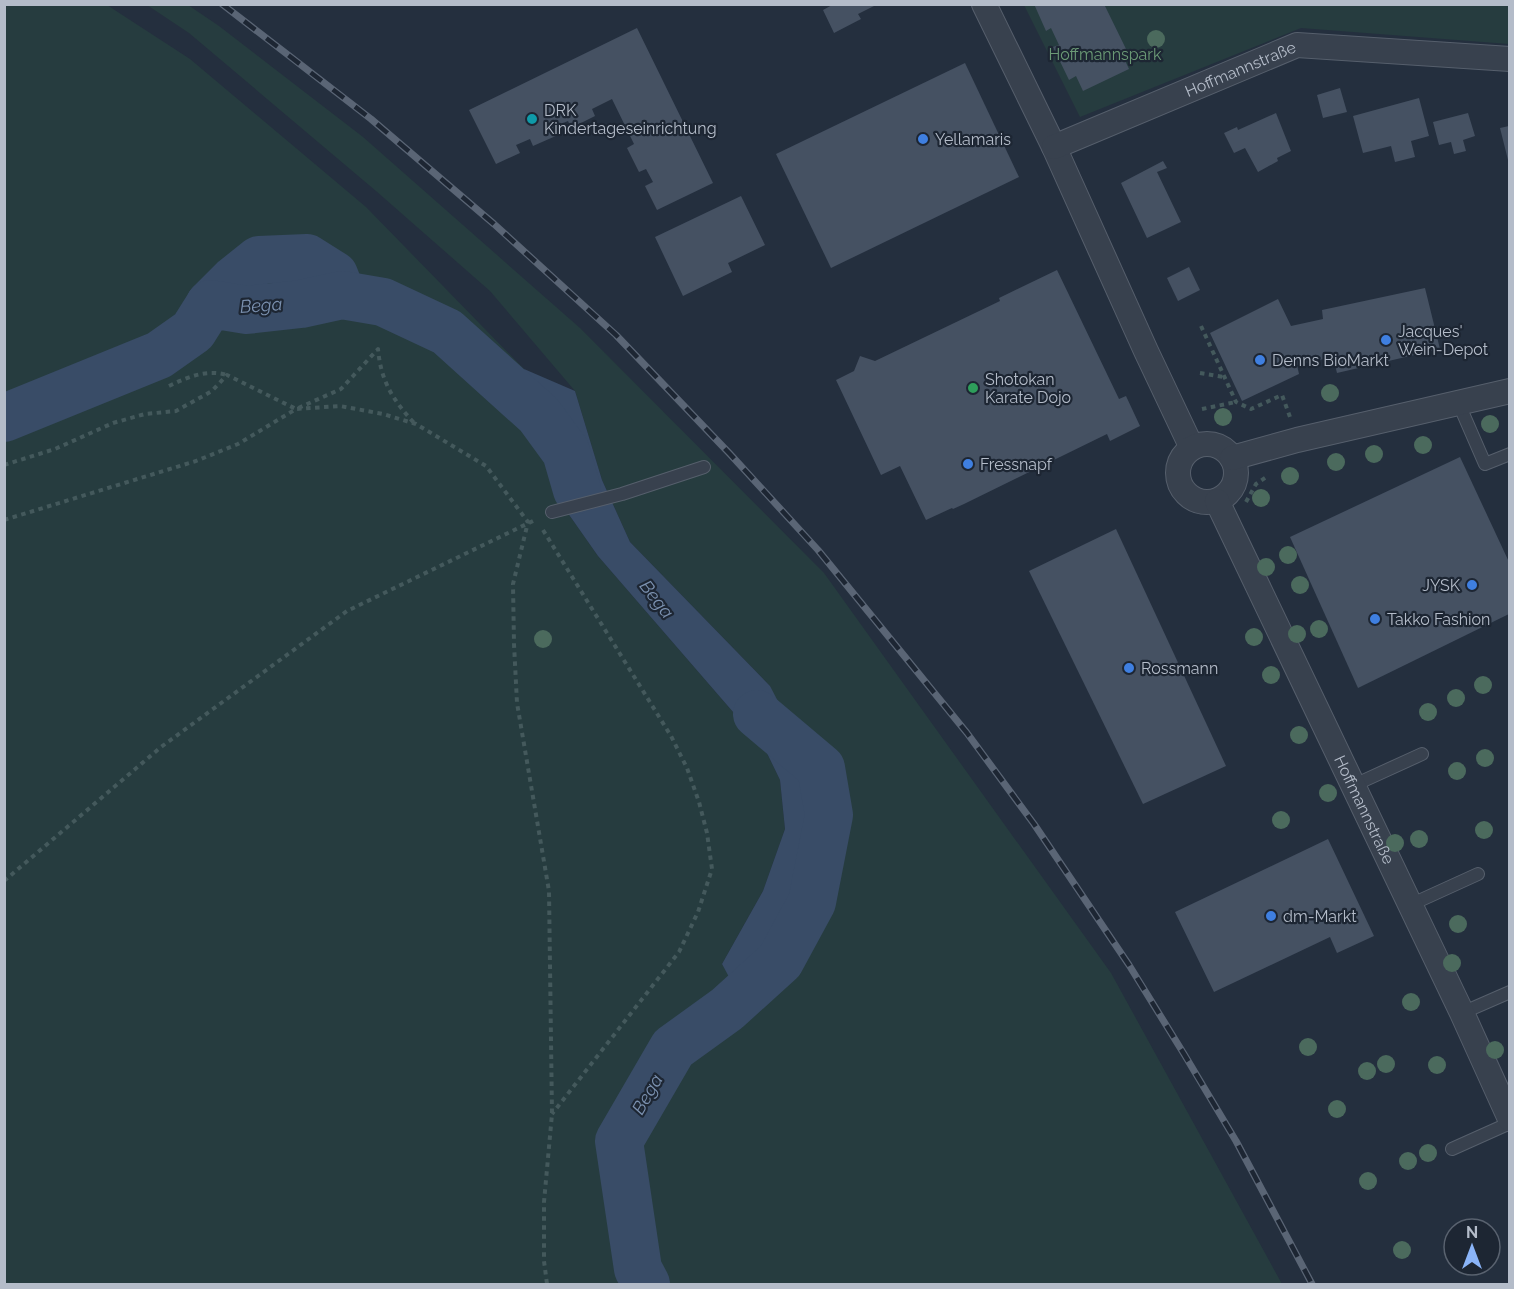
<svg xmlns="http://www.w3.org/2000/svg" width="1514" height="1289" viewBox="0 0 1514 1289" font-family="Raleway,sans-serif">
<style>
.green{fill:#263c3f}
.water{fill:#394c67}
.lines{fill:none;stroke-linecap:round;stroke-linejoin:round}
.river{stroke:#394c67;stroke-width:48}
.building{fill:#455162}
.service-casing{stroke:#565f6c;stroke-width:14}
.minor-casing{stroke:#565f6c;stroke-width:26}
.path{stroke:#44595c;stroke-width:4;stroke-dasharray:4.5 4.5;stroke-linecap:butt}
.service{stroke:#38414e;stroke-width:12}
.minor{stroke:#38414e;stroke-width:24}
.rail-casing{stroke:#5a6575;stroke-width:7}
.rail{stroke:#1d2633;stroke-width:4.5;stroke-dasharray:14;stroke-linecap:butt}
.tree{fill:#4b6a5d}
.culture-dot{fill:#0f9aa8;stroke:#1d2633;stroke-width:2}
.shop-dot{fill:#3f7fe0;stroke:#1d2633;stroke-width:2}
.leisure-dot{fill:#2e9e5b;stroke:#1d2633;stroke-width:2}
.labels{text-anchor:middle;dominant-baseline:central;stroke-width:4.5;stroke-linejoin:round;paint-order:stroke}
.park-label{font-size:16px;fill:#6b9a76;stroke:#1d2633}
.street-label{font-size:16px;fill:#b4bcc9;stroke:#1d2633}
.poi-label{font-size:16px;fill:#b4bcc9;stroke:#1d2633;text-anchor:start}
.water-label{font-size:18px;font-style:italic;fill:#7c92b1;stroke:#1d2633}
</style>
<rect width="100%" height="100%" fill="#242f3e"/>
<g class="green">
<path d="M5,5h102l83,54 176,148 158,162 22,42 19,98 33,47 167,193 15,31 5,49 -22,62 -41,73 15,25 34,-48 31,-50 -32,-205 -140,-144 -28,-62 -27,-89 -85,-100 -114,-100 -187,-158 -42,-28h41l31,21 144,111 217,191 244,245 287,400 171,311h-1277z"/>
<path d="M1024,5h485v39l-208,-16 -221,89z"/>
</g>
<path class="water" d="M524,369l51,22 27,89 28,62 140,144 38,73 4,55 -10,77 -31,50 -35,49 -14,-26 41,-73 22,-62 -5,-49 -15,-31 -167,-193 -33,-47 -19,-98z"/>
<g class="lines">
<g class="river">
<path d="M210,304l24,-24 25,-20 48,-2 27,17 8,20"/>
<path d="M4,418l155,-63 34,-24 17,-27 37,6 54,-6 41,-9 41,7 64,30 92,83 27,37 11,38"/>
<path d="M646,1284l-8,-15 -19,-128 54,-93 54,-39 53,-48 32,-59 17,-87 -8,-47 -64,-54"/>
</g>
</g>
<g class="building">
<path d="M834,4h44l-20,10 3,5 -27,14 -11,-23z"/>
<path d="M1034,4h70l23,47 -5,3 7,15 -46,22 -7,-15 -7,4 -16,-33 6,-2 -8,-17 -5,3z"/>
<path d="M637,28l76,155 -56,27 -12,-24 8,-4 -7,-13 -7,3 -12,-24 7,-4 -22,-45 -20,10 3,7 -24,12 -3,-7 -14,6 4,8 -25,11 -3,-7 -14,6 4,8 -24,11 -27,-54z"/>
<path d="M965,63l54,114 -188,91 -55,-114z"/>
<path d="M1340,88l7,24 -24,6 -6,-23z"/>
<path d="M1419,98l10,38 -18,5 4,16 -20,5 -4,-16 -28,7 -10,-37z"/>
<path d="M1276,113l15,38 -14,7 1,3 -20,11 -13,-24 -11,5 -10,-20 13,-6 1,3z"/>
<path d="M1468,113l7,23 -12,4 3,11 -12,3 -3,-12 -12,3 -6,-23z"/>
<path d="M1509,126v38l-9,-36z"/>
<path d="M1163,161l4,7 -10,4 24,50 -34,16 -26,-55z"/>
<path d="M741,196l24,49 -37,18 4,9 -49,24 -28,-59z"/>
<path d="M1189,267l11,23 -22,11 -11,-23z"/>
<path d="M1057,270l62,129 7,-3 14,30 -30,15 -3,-7 -143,70 -11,5 -1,-1 -26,12 -26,-54 -19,9 -45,-95 18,-9 6,-15 15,5 125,-60 -1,-3z"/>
<path d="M1425,288l15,61 -103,24 -4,-16 -36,8 2,9 -57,27 -32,-68 68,-34 13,27 32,-7 -1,-9z"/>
<path d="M1460,457l49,105v52l-151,74 -68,-151z"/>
<path d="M1116,529l110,237 -83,38 -114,-233z"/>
<path d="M1328,839l46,97 -37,17 -7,-16 -116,55 -39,-80z"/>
</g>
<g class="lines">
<g class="service-casing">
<g id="service">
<path d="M1458,402l27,62 25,-10"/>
<path d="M552,512l70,-18 82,-27"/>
<path d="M1352,786l70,-32"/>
<path d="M1410,905l68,-31"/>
<path d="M1462,1013l48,-21"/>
<path d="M1452,1149l58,-26"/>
</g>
</g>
<g class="minor-casing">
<g id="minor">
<path d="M984,4l70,143 92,204 46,97"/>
<path id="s1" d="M1054,147l243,-102 213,14"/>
<circle cx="1207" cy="473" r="29"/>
<path d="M1232,458l65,-18 213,-49"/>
<path id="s2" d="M1217,501l245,512 48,106"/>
</g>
</g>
<g class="path">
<path d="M1201,326l35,76 15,7 31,-14 8,22"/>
<path d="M1200,373l24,4"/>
<path d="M169,386c19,-9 37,-17 58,-11"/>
<path d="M1202,409l34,-7"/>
<path d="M4,465l51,-16 58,-26 32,-9 31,-3 36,-20 15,-16 69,34 45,-20 37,-40c3,33 15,51 37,75"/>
<path d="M1246,502l10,-18 12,-8"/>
<path d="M4,520l192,-59 42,-17 58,-35 44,-3 43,8 33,10 70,42 42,56 -15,62 1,60 3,59 32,188 3,223 -8,88v59l3,23"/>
<path d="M543,530l128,206 16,32 12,34 8,31 5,36 -14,43 -19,40 -127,162"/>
<path d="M4,881l157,-134 186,-136 190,-92"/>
</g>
<use href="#service" class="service"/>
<use href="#minor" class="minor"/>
<g class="rail-casing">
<path id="rail" d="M222,4l149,115 123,105 122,111 114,119 88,96 149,183 67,91 95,141 55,89 52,87 76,143"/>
</g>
<use href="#rail" class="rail"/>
</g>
<g class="tree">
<circle cx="1156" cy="39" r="9"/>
<circle cx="1330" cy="393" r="9"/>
<circle cx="1223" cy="417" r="9"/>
<circle cx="1490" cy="424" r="9"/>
<circle cx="1423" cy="445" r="9"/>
<circle cx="1374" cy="454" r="9"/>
<circle cx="1336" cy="462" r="9"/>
<circle cx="1290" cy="476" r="9"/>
<circle cx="1261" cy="498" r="9"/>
<circle cx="1288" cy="555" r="9"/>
<circle cx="1266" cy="567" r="9"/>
<circle cx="1300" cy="585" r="9"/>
<circle cx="1319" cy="629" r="9"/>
<circle cx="1297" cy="634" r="9"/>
<circle cx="1254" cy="637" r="9"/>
<circle cx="543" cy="639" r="9"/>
<circle cx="1271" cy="675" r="9"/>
<circle cx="1483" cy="685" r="9"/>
<circle cx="1456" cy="698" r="9"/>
<circle cx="1428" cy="712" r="9"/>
<circle cx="1299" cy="735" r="9"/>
<circle cx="1485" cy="758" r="9"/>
<circle cx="1457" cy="771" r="9"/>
<circle cx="1328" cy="793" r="9"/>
<circle cx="1281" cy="820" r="9"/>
<circle cx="1484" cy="830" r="9"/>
<circle cx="1419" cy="839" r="9"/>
<circle cx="1395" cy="843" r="9"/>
<circle cx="1458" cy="924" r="9"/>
<circle cx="1452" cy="963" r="9"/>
<circle cx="1411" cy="1002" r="9"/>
<circle cx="1308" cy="1047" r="9"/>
<circle cx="1495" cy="1050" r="9"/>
<circle cx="1386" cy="1064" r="9"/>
<circle cx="1437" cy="1065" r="9"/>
<circle cx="1367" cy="1071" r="9"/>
<circle cx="1337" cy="1109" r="9"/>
<circle cx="1428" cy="1153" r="9"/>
<circle cx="1408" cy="1161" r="9"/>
<circle cx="1368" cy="1181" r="9"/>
<circle cx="1402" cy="1250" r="9"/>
</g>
<circle class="culture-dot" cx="532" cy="119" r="6"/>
<g class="shop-dot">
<circle cx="923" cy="139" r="6"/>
<circle cx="1386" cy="340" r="6"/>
<circle cx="1260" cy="360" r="6"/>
<circle cx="968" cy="464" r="6"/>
<circle cx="1472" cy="585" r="6"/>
<circle cx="1375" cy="619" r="6"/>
<circle cx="1129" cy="668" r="6"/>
<circle cx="1271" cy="916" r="6"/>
</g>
<circle class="leisure-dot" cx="973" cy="388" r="6"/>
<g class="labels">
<g class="park-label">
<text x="1105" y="54">Hoffmannspark</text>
</g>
<g class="street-label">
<text stroke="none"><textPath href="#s1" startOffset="202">Hoffmannstraße</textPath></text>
<text stroke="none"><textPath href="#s2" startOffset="342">Hoffmannstraße</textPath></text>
</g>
<g class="poi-label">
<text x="544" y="110">DRK<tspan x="544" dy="18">Kindertageseinrichtung</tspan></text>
<text x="935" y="139">Yellamaris</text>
<text x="1398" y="331">Jacques'<tspan x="1398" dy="18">Wein-Depot</tspan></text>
<text x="1272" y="360">Denns BioMarkt</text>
<text x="985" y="379">Shotokan<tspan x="985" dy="18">Karate Dojo</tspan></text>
<text x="980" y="464">Fressnapf</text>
<text x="1460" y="585" text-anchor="end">JYSK</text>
<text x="1387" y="619">Takko Fashion</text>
<text x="1141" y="668">Rossmann</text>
<text x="1283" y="916">dm-Markt</text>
</g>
<g class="water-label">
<text transform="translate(261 305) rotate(-4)">Bega</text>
<text transform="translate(657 599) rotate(52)">Bega</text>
<text transform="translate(647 1094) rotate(-60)">Bega</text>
</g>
</g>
<rect width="1514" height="1289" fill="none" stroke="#b4bcc9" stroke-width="12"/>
<g transform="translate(1472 1247)"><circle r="28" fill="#1d2633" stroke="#59626f" stroke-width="1.5"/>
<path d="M0-4.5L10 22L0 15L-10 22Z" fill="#8ab4f8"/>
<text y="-9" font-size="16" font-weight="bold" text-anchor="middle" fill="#b4bcc9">N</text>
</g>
</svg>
